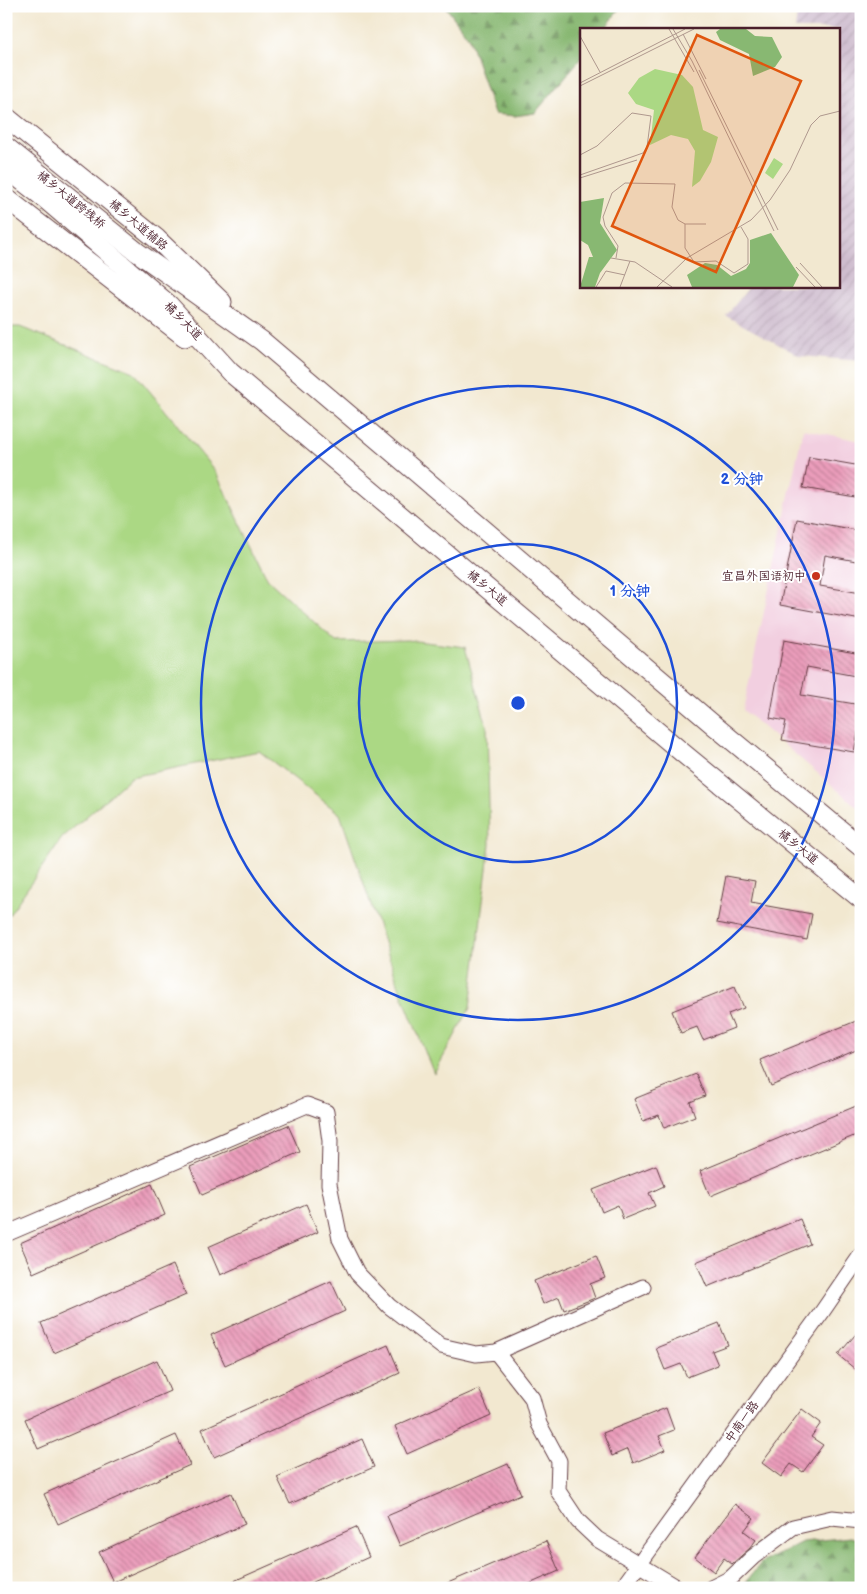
<svg xmlns="http://www.w3.org/2000/svg" width="867" height="1594" viewBox="0 0 867 1594" font-family="'Balsamiq Sans','LXGW WenKai TC',sans-serif">
<style>
.built{fill:#f2cfe0}
.industrial{fill:url(#industrial-furrows)}
.grass{fill:#abd884;stroke:#7a7c58}
.forest{fill:url(#forest-firs);stroke:#696c4e}
.building{fill:url(#building-back-hatch)}
.lines{fill:none;stroke-linecap:round;stroke-linejoin:round}
.minor-casing{stroke:#633d44;stroke-width:17}
.major-casing{stroke:#633d44;stroke-width:21}
.minor{stroke:#fff;stroke-width:15}
.major{stroke:#fff;stroke-width:19}
.ring{fill:none;stroke:#1d4ed8;stroke-width:2.5}
.poi-dot{fill:#c8321e;stroke:#fff;stroke-width:2}
.labels{text-anchor:middle;dominant-baseline:central;stroke-width:4;stroke-linejoin:round;paint-order:stroke}
.street-label{font-size:12px;fill:#4a1f2b;stroke:#fff}
.poi-label{font-size:12px;fill:#4a1f2b;stroke:#fff;text-anchor:end}
.inset-road{fill:none;stroke:#af988e;stroke-width:1}
.view{fill:#e0560e;fill-opacity:0.15;stroke:#e0560e;stroke-width:2.5}
.inset-edge{fill:none;stroke:#4a1f2b;stroke-width:2.5}
.centre{fill:#1d4ed8;stroke:#fff;stroke-width:2.5}
.ring-label{font-size:15px;text-anchor:middle;font-weight:bold;fill:#1d4ed8;stroke:#fff;stroke-width:4;stroke-linejoin:round;paint-order:stroke}
</style>
<defs>
<pattern id="industrial-furrows" width="10" height="10" patternUnits="userSpaceOnUse" patternTransform="scale(1.25)"><rect width="10" height="10" fill="#cfbdcf"/><path d="M-1 1l2-2M0 10L10 0M9 11l2-2" fill="none" stroke="#b3a2b2"/></pattern>
<pattern id="forest-firs" width="22" height="20" patternUnits="userSpaceOnUse" patternTransform="scale(1.25)"><rect width="22" height="20" fill="#88b872"/><path d="M5 1l3.5 6h-7zM16 11l3.5 6h-7z" fill="#71955e"/></pattern>
<pattern id="building-back-hatch" width="6" height="6" patternUnits="userSpaceOnUse" patternTransform="scale(1.25)"><rect width="6" height="6" fill="#eb9dbb"/><path d="M-1 5l2 2M0 0l6 6M5-1l2 2" fill="none" stroke="#c07f98"/></pattern>
</defs>
<rect width="100%" height="100%" fill="#fff"/>
<filter id="ink" filterUnits="userSpaceOnUse"><feTurbulence type="fractalNoise" baseFrequency=".02" numOctaves="2"/><feDisplacementMap in="SourceGraphic" scale="10" xChannelSelector="R" yChannelSelector="G"/><feConvolveMatrix kernelMatrix="1 2 1 2 8 2 1 2 1" color-interpolation-filters="sRGB"/></filter>
<filter id="wash" filterUnits="userSpaceOnUse"><feTurbulence type="fractalNoise" baseFrequency=".0096" numOctaves="4" result="noise"/><feDisplacementMap in="SourceGraphic" scale="20" xChannelSelector="R" yChannelSelector="G"/><feGaussianBlur stdDeviation="1.12" result="paint"/><feColorMatrix in="noise" values="0 0 0 0 0 0 0 0 0 0 0 0 0 0 0 0 0 1.4 0 .05"/><feComposite in="paint" operator="in"/></filter>
<g filter="url(#wash)">
<rect width="100%" height="100%" fill="#f2e8d0"/>
<path class="built" d="M803,429l58,12v369l-118,-100z"/>
<path class="industrial" d="M798,6h63v355l-61,-5 -74,-40 24,-30h88v-257h-43z"/>
<path class="grass" d="M6,327h14l114,45 81,99 53,109 68,62 72,-2 57,7 22,80 3,117 -20,164 -36,66 -33,-82 -61,-178 -81,-63 -128,26 -69,61 -53,77 -3,-11z"/>
<g class="forest">
<path d="M445,6h176l-16,23h-24v29l-46,55 -20,3 -21,-2 -25,-76z"/>
<path d="M850,1537l11,3v48h-120l20,-25 41,-21z"/>
</g>
<g id="blocks">
<g class="building">
<path d="M809,457l52,9v32l-58,-10z"/>
<path d="M797,519l64,12v31l-36,-7 -5,31 41,7v27l-81,-15z"/>
<path d="M784,640l77,14v23l-54,-10 -6,28 60,10v13l-7,34 -72,-12 4,-19 -16,-3z"/>
<path d="M726,876l29,5 -4,22 61,11 -5,26 -90,-17z"/>
<path d="M735,986l9,22 -16,6 6,14 -31,12 -6,-13 -16,6 -9,-22z"/>
<path d="M861,1019v29l-90,38 -11,-26z"/>
<path d="M696,1074l9,22 -15,6 5,14 -31,12 -5,-13 -16,6 -9,-22z"/>
<path d="M861,1104v29l-151,63 -10,-25z"/>
<path d="M288,1125l12,27 -98,43 -12,-28z"/>
<path d="M656,1165l8,21 -15,7 6,13 -32,13 -5,-14 -16,7 -9,-22z"/>
<path d="M152,1184l13,31 -132,58 -13,-30z"/>
<path d="M306,1204l12,28 -98,43 -12,-28z"/>
<path d="M800,1219l10,25 -103,43 -11,-25z"/>
<path d="M596,1256l9,22 -15,6 5,14 -31,12 -5,-13 -16,7 -9,-23z"/>
<path d="M173,1265l13,30 -132,58 -13,-30z"/>
<path d="M331,1281l14,30 -120,54 -14,-30z"/>
<path d="M719,1323l9,22 -16,6 6,14 -31,12 -6,-13 -16,6 -9,-22z"/>
<path d="M861,1328v46l-23,-19z"/>
<path d="M388,1345l12,28 -186,84 -12,-28z"/>
<path d="M157,1360l13,31 -132,58 -13,-30z"/>
<path d="M479,1389l12,27 -84,38 -12,-28z"/>
<path d="M666,1408l8,22 -15,6 6,14 -32,13 -5,-14 -16,7 -9,-23z"/>
<path d="M802,1409l19,14 -10,14 12,8 -20,27 -12,-8 -10,13 -19,-14z"/>
<path d="M176,1435l14,30 -132,59 -14,-30z"/>
<path d="M362,1439l12,28 -84,37 -13,-27z"/>
<path d="M508,1464l13,30 -121,52 -13,-30z"/>
<path d="M231,1493l14,31 -132,58 -14,-30z"/>
<path d="M735,1504l19,14 -10,13 12,9 -6,8 -18,16 -8,-6 -10,14 -19,-15z"/>
<path d="M356,1527l13,30 -69,31h-82z"/>
<path d="M546,1541l13,30 -39,17h-84z"/>
</g>
</g>
</g>
<g filter="url(#ink)">
<use href="#blocks" fill-opacity="0" stroke="#633d44" stroke-width="1"/>
<g class="lines">
<g class="minor-casing">
<g id="minor">
<path d="M6,1234l301,-129 19,7 4,29 -1,43 11,55 17,34 32,33 52,40 35,8 20,-2 147,-65"/>
<path d="M496,1352l36,46 7,26 20,37 -1,30 20,30 19,18 81,49"/>
<path d="M622,1588l200,-276 39,-57"/>
<path d="M711,1588l20,-10 22,-21 40,-30 39,-9 29,3"/>
</g>
</g>
<g class="major-casing">
<g id="major">
<path d="M6,117l151,122 65,63"/>
<path d="M6,147l131,105 125,89 454,386 145,120"/>
<path d="M6,168l37,29 126,108 61,67 454,382 177,145"/>
<path d="M6,198l179,139"/>
</g>
</g>
<use href="#minor" class="minor"/>
<use href="#major" class="major"/>
</g>
</g>
<g class="ring">
<circle cx="518" cy="703" r="159"/>
<circle cx="518" cy="703" r="317"/>
</g>
<circle class="poi-dot" cx="816" cy="576" r="5"/>
<g class="labels">
<g class="street-label">
<text transform="translate(71 200) rotate(39)">橘乡大道跨线桥</text>
<text transform="translate(138 225) rotate(40)">橘乡大道辅路</text>
<text transform="translate(183 321) rotate(46)">橘乡大道</text>
<text transform="translate(487 588) rotate(40)">橘乡大道</text>
<text transform="translate(798 847) rotate(39)">橘乡大道</text>
<text transform="translate(742 1422) rotate(-54)">中南一路</text>
</g>
<g class="poi-label">
<text x="806" y="576">宜昌外国语初中</text>
</g>
</g>
<g transform="translate(580 28)">
<rect width="260" height="260" fill="#f2e8d0"/>
<path d="M75,41l27,6 11,12 10,43 15,7 -7,25 -11,19 -8,6 3,-36 -7,-12 -17,-4 -21,10 4,-35 -18,-6 -8,-11 11,-15zM194,130l9,6 -10,15 -8,-6z" fill="#abd884"/>
<path d="M140,1h26l9,7 17,1 10,20 -7,10 -22,9 -4,-22 -29,-14 -4,-8zM24,170l-4,25 17,27 -17,23 -5,14h-15l9,-30h4l-5,-12 -8,-5v-38zM191,205l28,42 -6,12h-101l-5,-12 18,-12 12,2 14,11 15,-7 4,-6v-23z" fill="#88b872"/>
<path class="inset-road" d="M89,1l25,43M93,1l19,32 82,170M103,6l23,45M0,8l20,36M119,42l79,160M0,55l105,-54M0,58l114,-57M0,127l17,-9 35,-33 19,3 -4,31 -4,6 -63,22M0,150l57,-18M105,196v24l9,14 22,-1 18,12 14,-9v-25l-7,-12M31,230l24,4 37,25M36,230l2,-12 -13,-20 -2,-9 9,-24 13,-10 50,1 -3,23 6,13 7,4h21M220,235l22,24M216,239l19,20M16,259l10,-16 19,4M40,259l10,-26M77,259l30,-29 64,-38 19,-20 20,-30 21,-45 9,-9 20,-5"/>
<path class="view" d="M117,7l104,46 -85,191 -104,-46z"/>
<rect width="260" height="260" class="inset-edge"/>
</g>
<circle cx="518" cy="703" r="8" class="centre"/>
<g class="ring-label">
<text x="742" y="484">2 分钟</text>
<text x="630" y="596">1 分钟</text>
</g>
<rect width="867" height="1594" fill="none" stroke="#fff" stroke-width="25"/>
</svg>
